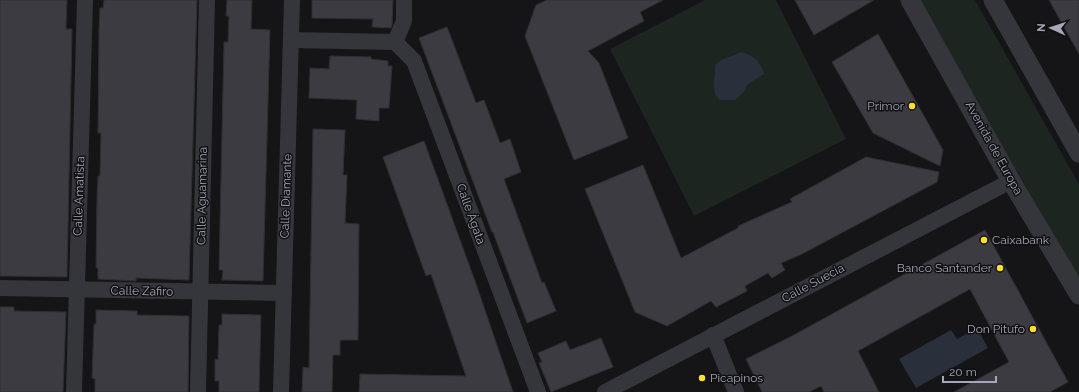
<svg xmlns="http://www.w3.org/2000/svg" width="1079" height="392" viewBox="0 0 1079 392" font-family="Raleway,sans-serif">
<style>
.green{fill:#1c251f}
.water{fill:#2a303b}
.building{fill:#3c3b41;stroke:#2f2e33}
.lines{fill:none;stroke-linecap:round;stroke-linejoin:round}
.minor{stroke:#35353c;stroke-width:16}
.tertiary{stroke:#35353c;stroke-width:19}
.poi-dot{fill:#fee124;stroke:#100f11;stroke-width:1.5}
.labels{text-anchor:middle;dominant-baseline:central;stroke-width:3;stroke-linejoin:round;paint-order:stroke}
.poi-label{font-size:12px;fill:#a5a7b8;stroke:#100f11;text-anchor:end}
.street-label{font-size:12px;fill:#a5a7b8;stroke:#100f11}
</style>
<rect width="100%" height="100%" fill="#151416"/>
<g class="green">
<path d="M705,0h71l70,139 -152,77 -84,-167z"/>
<path d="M918,0h57l104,184v99z"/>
</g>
<g class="water">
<path d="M742,52c13,5 18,9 22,22l-16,10 -4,8 -9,8h-15c-11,-11 -4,-21 -5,-35l6,-5z"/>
<path d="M977,328l11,20 -72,40 -17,-29 52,-29 6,9z"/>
</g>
<g class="building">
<path d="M0,0h67l-1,29h6l-5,248 -67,-1z"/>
<path d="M104,0h93l-8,280 -53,-2v3l-38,-2v-11h-2l1,-70 1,-22h2l1,-43h-3l1,-103 1,-22h3z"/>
<path d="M227,0h25l-1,29 19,1 -7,251 -41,-1 1,-10h-4l5,-228h4l1,-26h-3z"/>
<path d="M312,0h81l-1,25 -1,3 -19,-1 1,-8 -61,-1z"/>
<path d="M547,0h116l-23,12 4,9 -56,30 11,12 29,75 -54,22 -49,-124 11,-31z"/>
<path d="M795,0h79l-60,35z"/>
<path d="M1049,0h30v54z"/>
<path d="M447,27l29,76 8,-3 16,43 10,-4 11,33 -17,7 38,104 2,-1 12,29 -29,12 -34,-91h-1l-73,-194z"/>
<path d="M878,34l65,116 -3,16 -67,-33 -41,-71z"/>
<path d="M330,56l41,1v2l17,2v5h4l-3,42h-10v13l-23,-2 1,-19 -48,-2 1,-30 19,1z"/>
<path d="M313,129l32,1 -2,45h4l-2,48 14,1 -1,116h-18v15h-7l-1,37h-30l1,-25 6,1z"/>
<path d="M424,141l51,140 38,111h-154l1,-18 106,2 -35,-102 -5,2 -43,-119z"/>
<path d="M866,157l73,15 -2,10 -135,72 -21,9 4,7 -13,8 -4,-5 -23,13 2,5 -31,16 -5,-6 -44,25 -32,-14 -50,-123 58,-24 38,93 57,-30v-2l54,-24 -2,-3z"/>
<path d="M985,230l83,152 -18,10h-96l55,-30 -39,-73 -112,62 21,41h-55l-3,-6 -12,6h-47l-16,-33 46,-23z"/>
<path d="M0,307h14v4l52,1 -3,80h-63z"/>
<path d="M96,310l41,1v4l52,1 -1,76h-93v-13l-3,-1 2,-54h2z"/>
<path d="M222,314l39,1 -2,77h-40v-11h-4v-22l3,1 1,-35h3z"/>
<path d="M601,338l12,29 -62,25 -12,-29 3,-1 -4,-9 28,-12 4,9z"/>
</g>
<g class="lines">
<g class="minor">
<path d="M291,40l104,2 19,19 124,331"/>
<path d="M395,42l9,-21v-21"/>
<path d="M0,288l284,5"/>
<path d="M713,335l23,57"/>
<path d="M74,392l11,-392"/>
<path d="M198,392l9,-392"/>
<path d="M281,392l11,-392"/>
<path d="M605,392l406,-211"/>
</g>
<g class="tertiary">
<path d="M910,0l101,181 68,114"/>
<path d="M993,0l86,153"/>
</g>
</g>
<g class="poi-dot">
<circle cx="912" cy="106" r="4"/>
<circle cx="984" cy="240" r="4"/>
<circle cx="1000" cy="268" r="4"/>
<circle cx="1033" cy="329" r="4"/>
<circle cx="702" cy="378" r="4"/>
</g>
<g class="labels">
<g class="poi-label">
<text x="904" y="106">Primor</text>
<text x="992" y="240" text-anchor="start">Caixabank</text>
<text x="992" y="268">Banco Santander</text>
<text x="1025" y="329">Don Pitufo</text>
<text x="710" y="378" text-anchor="start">Picapinos</text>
</g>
<g class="street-label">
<text transform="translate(994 148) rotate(61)">Avenida de Europa</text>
<text transform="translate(79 196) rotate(-88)">Calle Amatista</text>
<text transform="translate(202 196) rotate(-89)">Calle Aguamarina</text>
<text transform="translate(286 196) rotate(-88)">Calle Diamante</text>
<text transform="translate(471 214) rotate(70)">Calle Ágata</text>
<text transform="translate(813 283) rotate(-28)">Calle Suecia</text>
<text transform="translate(142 291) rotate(1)">Calle Zafiro</text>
</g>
</g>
<g transform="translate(1051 28) rotate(273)" stroke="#100f11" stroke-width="3" paint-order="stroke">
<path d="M0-3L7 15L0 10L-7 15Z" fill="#a5a7b8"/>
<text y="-6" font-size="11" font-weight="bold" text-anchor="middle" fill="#a5a7b8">N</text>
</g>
<path d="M943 376v6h53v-6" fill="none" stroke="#a5a7b8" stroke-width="2"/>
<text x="949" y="376" font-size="12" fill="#a5a7b8" stroke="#100f11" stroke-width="3" paint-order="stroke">20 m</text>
</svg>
